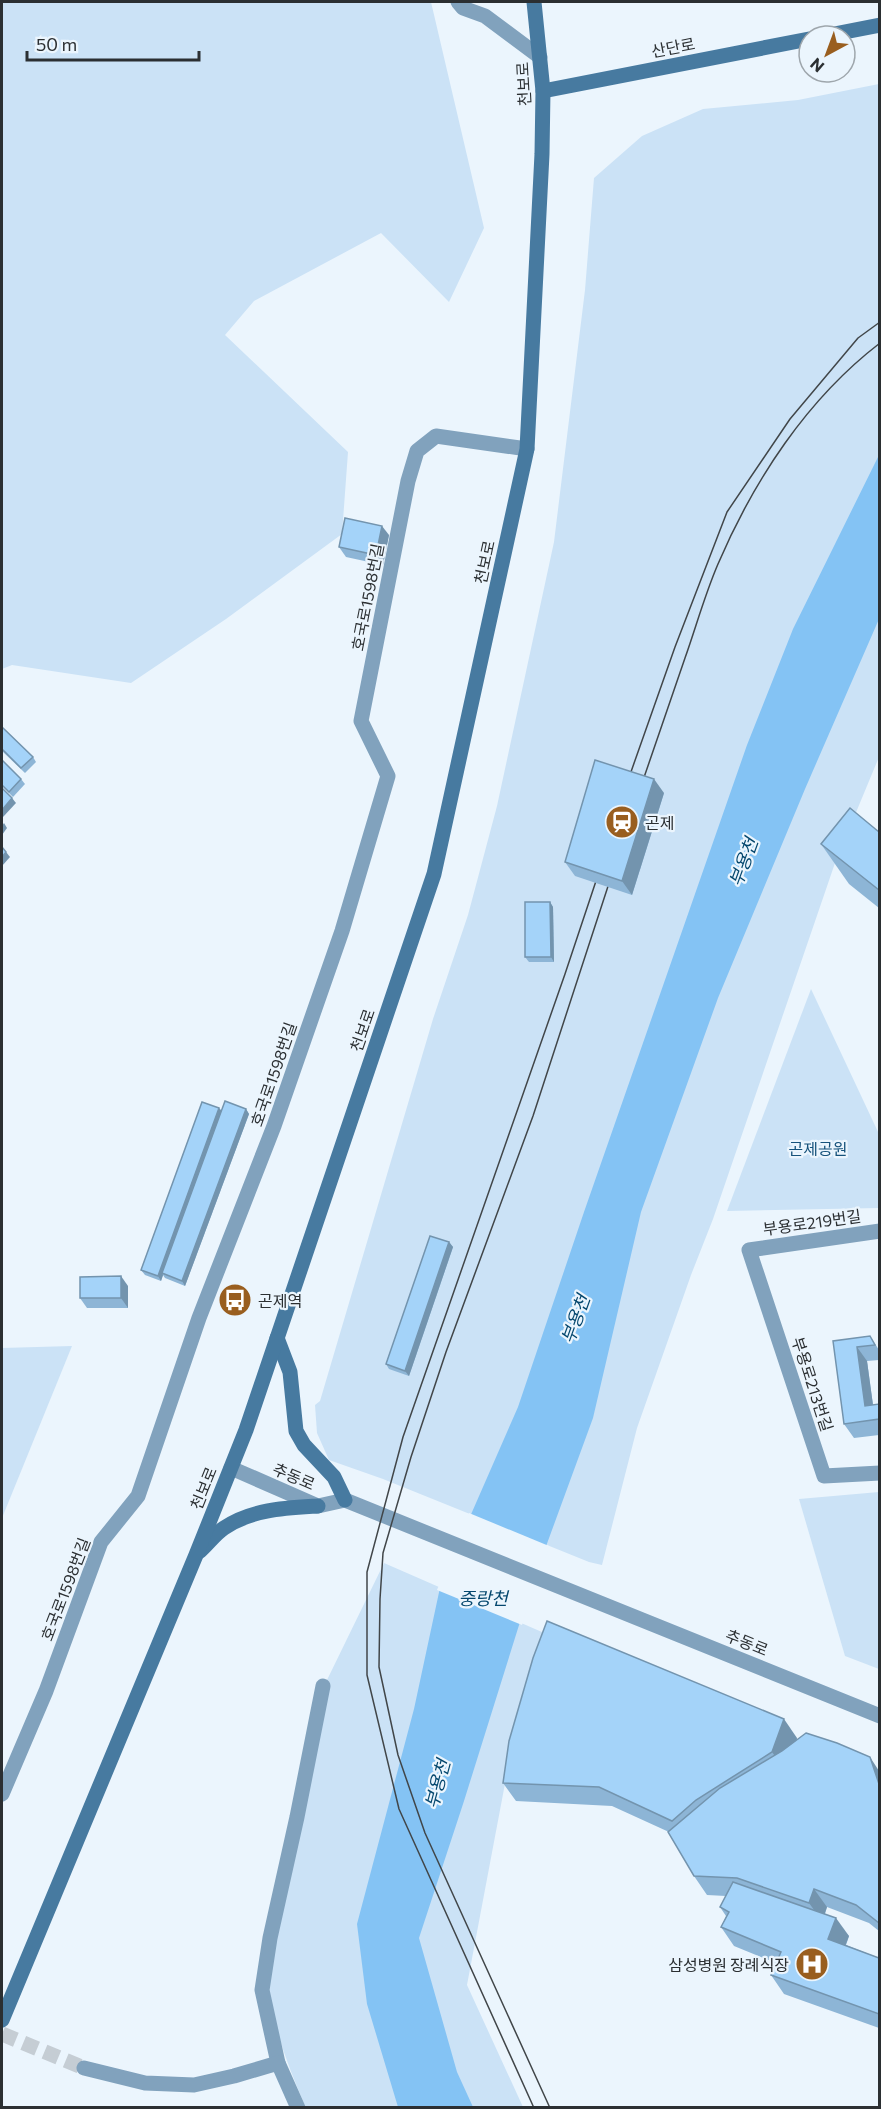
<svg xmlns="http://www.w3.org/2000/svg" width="881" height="2109" viewBox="0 0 881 2109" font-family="Commissioner,'Noto Sans KR',sans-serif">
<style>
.green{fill:#cbe2f6}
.water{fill:#84c3f4}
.pier{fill:#ebf5fd}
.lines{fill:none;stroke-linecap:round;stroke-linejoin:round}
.minor-tunnel{stroke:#c5cdd4;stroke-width:15;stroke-dasharray:15 8;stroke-linecap:butt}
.minor{stroke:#81a2bd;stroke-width:15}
.secondary{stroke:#477aa0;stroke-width:15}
.tram{stroke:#414649;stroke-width:1.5}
.wall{fill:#8db5d6}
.shaded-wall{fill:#7394ae}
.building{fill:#a4d3f9;stroke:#7394ae;stroke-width:1.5}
.labels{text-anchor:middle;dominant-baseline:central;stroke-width:4.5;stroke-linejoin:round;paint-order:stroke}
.street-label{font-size:16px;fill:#2b2f32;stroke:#ebf5fd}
.poi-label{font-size:16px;fill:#2b2f32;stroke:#ebf5fd;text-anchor:start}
.park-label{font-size:16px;fill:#16527b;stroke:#ebf5fd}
.water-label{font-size:18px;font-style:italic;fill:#04476e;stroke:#ebf5fd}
</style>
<rect width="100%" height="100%" fill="#ebf5fd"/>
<g class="green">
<path d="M2,2h429l53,226 -35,74 -68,-69 -127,68 -29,34 123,117 -6,82 -116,85 -95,64 -119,-18 -10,4z"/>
<path d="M879,84v673l-44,106 -122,356 -22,56 -54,153 -35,137 -13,-3 -206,-83 -54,-19 -12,-27 -2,-28 5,-4 113,-382 35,-104 29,-109 57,-264 31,-252 9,-112 48,-42 61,-27 95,-9z"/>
<path d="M811,989l68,145v74l-152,3z"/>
<path d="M72,1346l-70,172v-170z"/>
<path d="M879,1492h1l-1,177 -34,-13 -46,-157z"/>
<path d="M384,1563l174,76 -51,134 -40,212 56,122 -217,1c-17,-39 -31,-77 -39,-119l60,-309z"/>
</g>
<path class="water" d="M879,455v164l-74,170 -87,209 -77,214 -48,206 -63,172 -66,211 -45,137 38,134 16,35h-75l-31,-103 -10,-80 57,-215 27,-126 77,-176 66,-195 163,-467 46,-116z"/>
<path class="pier" d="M469,1513l80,33 -27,79 -85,-35z"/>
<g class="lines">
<path class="minor-tunnel" d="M2,2034l82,34"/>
<g class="minor">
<path d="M458,2l5,6 22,8 55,41"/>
<path d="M880,1231l-131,19 75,226 56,-3"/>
<path d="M231,1468l87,38 27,-6 535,216"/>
<path d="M2,1794l44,-103 55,-149 37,-46 61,-178 75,-192 68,-195 46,-155 -27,-55 47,-240 9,-30 19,-15 91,13"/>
<path d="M278,2063l-16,-73 8,-52 27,-121 26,-131"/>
<path d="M84,2068l61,15 49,2 40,-9 44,-13 20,45"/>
</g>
<g class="secondary">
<path d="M824,36l56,-11"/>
<path d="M543,91l266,-52"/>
<path d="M277,1338l13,34 6,59 8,14 30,32 11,23"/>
<path d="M200,1551c8,-7 15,-17 24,-23 28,-19 62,-20 94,-22"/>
<path d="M2,2020l194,-465 50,-125 188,-556 93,-425 15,-295 1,-63 -9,-89"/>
</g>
<g class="tram">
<path d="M626,786l49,-139 52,-135 63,-93 68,-81 22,-16"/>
<path d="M639,792c15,-45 31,-89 46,-134 11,-31 20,-64 33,-94 36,-84 89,-165 162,-221"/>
<path d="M534,2108l-135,-299 -32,-134v-103l36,-135 162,-463 36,-108"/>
<path d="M550,2108l-125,-275 -27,-78 -19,-88 1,-68 3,-46 28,-96 35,-105 87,-236 80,-245"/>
</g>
</g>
<g class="wall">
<path d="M389,535l-6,30 -37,-8 -7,-10z"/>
<path d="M2,727l31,30 3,5 -11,11 -23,-22z"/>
<path d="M2,760l19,19 4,5 -12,13 -11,-11z"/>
<path d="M664,793l-32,102 -57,-19 -10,-14z"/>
<path d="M879,832v76l-30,-24 -28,-40z"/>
<path d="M550,902l3,5 1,55h-25l-4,-5z"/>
<path d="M219,1108l3,3 24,-2 3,5 -64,172 -20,-8 -2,-3 -2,6 -16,-6 -4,-5z"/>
<path d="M449,1242l4,5 -44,129 -20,-7 -3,-5z"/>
<path d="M128,1286v22h-41l-7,-10z"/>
<path d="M870,1336l9,14v10l-12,1 6,44 6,-1v31l-25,3 -10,-14 -11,-83z"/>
<path d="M797,1738v2l82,31v160l-10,-8 -42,-16 -2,7 24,22 -3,9 33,13v70l-95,-34 -13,-19 5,-12 -42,-17 -13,-19 5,-11 -6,-9 6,-11 -19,-1 -13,-19 -25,-44 -57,-26 -96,-5 -13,-18z"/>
</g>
<g class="shaded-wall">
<path d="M382,526l7,9 -6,30 -7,-10z"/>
<path d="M654,779l10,14 -32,102 -10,-14z"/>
<path d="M12,798l4,5 -13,14 -1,-2v-5z"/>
<path d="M4,823l3,5 -5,7v-9z"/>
<path d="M6,852l4,5 -8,9v-9z"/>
<path d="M550,902l3,5 1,55 -3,-5z"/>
<path d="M219,1108l4,5 -61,160 1,2 -2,6 -3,-5z"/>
<path d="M246,1109l3,5 -64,172 -3,-5z"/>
<path d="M449,1242l4,5 -44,129 -4,-5z"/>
<path d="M121,1276l7,10v22l-7,-10z"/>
<path d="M857,1347l10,14 8,59 -10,-14z"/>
<path d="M784,1719l13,19 -12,32 -13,-18z"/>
<path d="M870,1757l9,14v13z"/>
<path d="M814,1889l13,18 -5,14 -13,-18z"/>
<path d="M836,1918l13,18 -8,21 -13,-18z"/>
</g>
<g class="building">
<path d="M345,518l37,8 -6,29 -37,-8z"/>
<path d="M2,727l31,30 -12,11 -19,-19z"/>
<path d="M2,760l19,19 -12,13 -7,-7z"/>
<path d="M595,760l59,19 -32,102 -57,-19z"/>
<path d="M2,788l10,10 -10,12z"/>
<path d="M850,808l29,24v58l-58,-46z"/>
<path d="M2,847l4,5 -4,5z"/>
<path d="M525,902h25l1,55h-26z"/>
<path d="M225,1101l21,8 -64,172 -20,-8z"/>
<path d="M202,1102l17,6 -61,168 -17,-6z"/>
<path d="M430,1236l19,6 -44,129 -19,-7z"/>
<path d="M121,1276v22h-41v-21z"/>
<path d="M870,1336l5,9 -18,2 8,59 14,-2v15l-35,5 -11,-83z"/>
<path d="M547,1621l237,98 -12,33 -76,48 -24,21 -73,-34 -96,-4 6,-42 24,-83z"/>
<path d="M806,1733l31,10 33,14 9,27v139l-23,-18 -42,-16 -5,14 -72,-25 -43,-2 -26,-44 52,-44 62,-37z"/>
<path d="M733,1882l103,36 -8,21 51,19v56l-108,-39 10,-23 -60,-25 8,-15 -9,-5z"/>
</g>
<defs>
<g id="station-disc" transform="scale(1.725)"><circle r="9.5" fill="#995e1f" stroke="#ebf5fd"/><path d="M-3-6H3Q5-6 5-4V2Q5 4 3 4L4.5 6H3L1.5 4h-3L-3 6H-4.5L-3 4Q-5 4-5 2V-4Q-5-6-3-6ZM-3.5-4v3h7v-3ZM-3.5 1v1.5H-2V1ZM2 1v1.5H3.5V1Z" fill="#fff"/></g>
<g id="bus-disc" transform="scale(1.725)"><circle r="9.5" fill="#995e1f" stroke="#ebf5fd"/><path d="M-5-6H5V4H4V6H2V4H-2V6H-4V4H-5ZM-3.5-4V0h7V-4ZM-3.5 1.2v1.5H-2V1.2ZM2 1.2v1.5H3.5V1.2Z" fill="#fff"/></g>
<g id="hospital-disc" transform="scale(1.725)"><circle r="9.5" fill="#995e1f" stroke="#ebf5fd"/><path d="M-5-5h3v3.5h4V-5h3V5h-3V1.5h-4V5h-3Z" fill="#fff"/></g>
</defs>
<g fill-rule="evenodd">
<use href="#station-disc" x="622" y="822"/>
<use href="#bus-disc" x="235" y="1300"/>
<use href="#hospital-disc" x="812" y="1964"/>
</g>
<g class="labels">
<g class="street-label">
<text transform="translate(673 47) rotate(-11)">산단로</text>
<text transform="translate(523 84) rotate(-93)">천보로</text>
<text transform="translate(484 562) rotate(-78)">천보로</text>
<text transform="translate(367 597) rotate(-79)">호국로1598번길</text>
<text transform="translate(362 1030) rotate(-71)">천보로</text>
<text transform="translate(273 1074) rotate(-71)">호국로1598번길</text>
<text transform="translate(812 1222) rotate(-8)">부용로219번길</text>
<text transform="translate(813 1384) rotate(72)">부용로213번길</text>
<text transform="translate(294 1476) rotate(23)">추동로</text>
<text transform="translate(203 1488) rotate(-68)">천보로</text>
<text transform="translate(65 1589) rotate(-69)">호국로1598번길</text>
<text transform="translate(747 1642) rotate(22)">추동로</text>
</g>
<g class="poi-label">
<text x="645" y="822">곤제</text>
<text x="258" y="1300">곤제역</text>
<text x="789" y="1964" text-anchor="end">삼성병원 장례식장</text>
</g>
<g class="park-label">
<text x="818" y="1148">곤제공원</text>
</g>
<g class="water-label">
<text transform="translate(743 862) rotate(-70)">부용천</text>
<text transform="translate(575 1319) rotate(-70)">부용천</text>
<text x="483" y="1598">중랑천</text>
<text transform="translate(437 1784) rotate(-75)">부용천</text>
</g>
</g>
<rect width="881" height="2109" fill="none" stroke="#2b2f32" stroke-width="6"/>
<g transform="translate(827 54) rotate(221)"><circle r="28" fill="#ebf5fd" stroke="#9ea6ac" stroke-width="1.5"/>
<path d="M0-4.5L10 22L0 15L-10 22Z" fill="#995e1f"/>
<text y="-9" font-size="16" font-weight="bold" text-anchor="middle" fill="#2b2f32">N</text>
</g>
<path d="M27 51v9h172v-9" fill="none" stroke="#2b2f32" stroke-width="3"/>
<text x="36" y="51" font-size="18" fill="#2b2f32" stroke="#ebf5fd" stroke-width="4.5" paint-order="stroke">50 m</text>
</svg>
